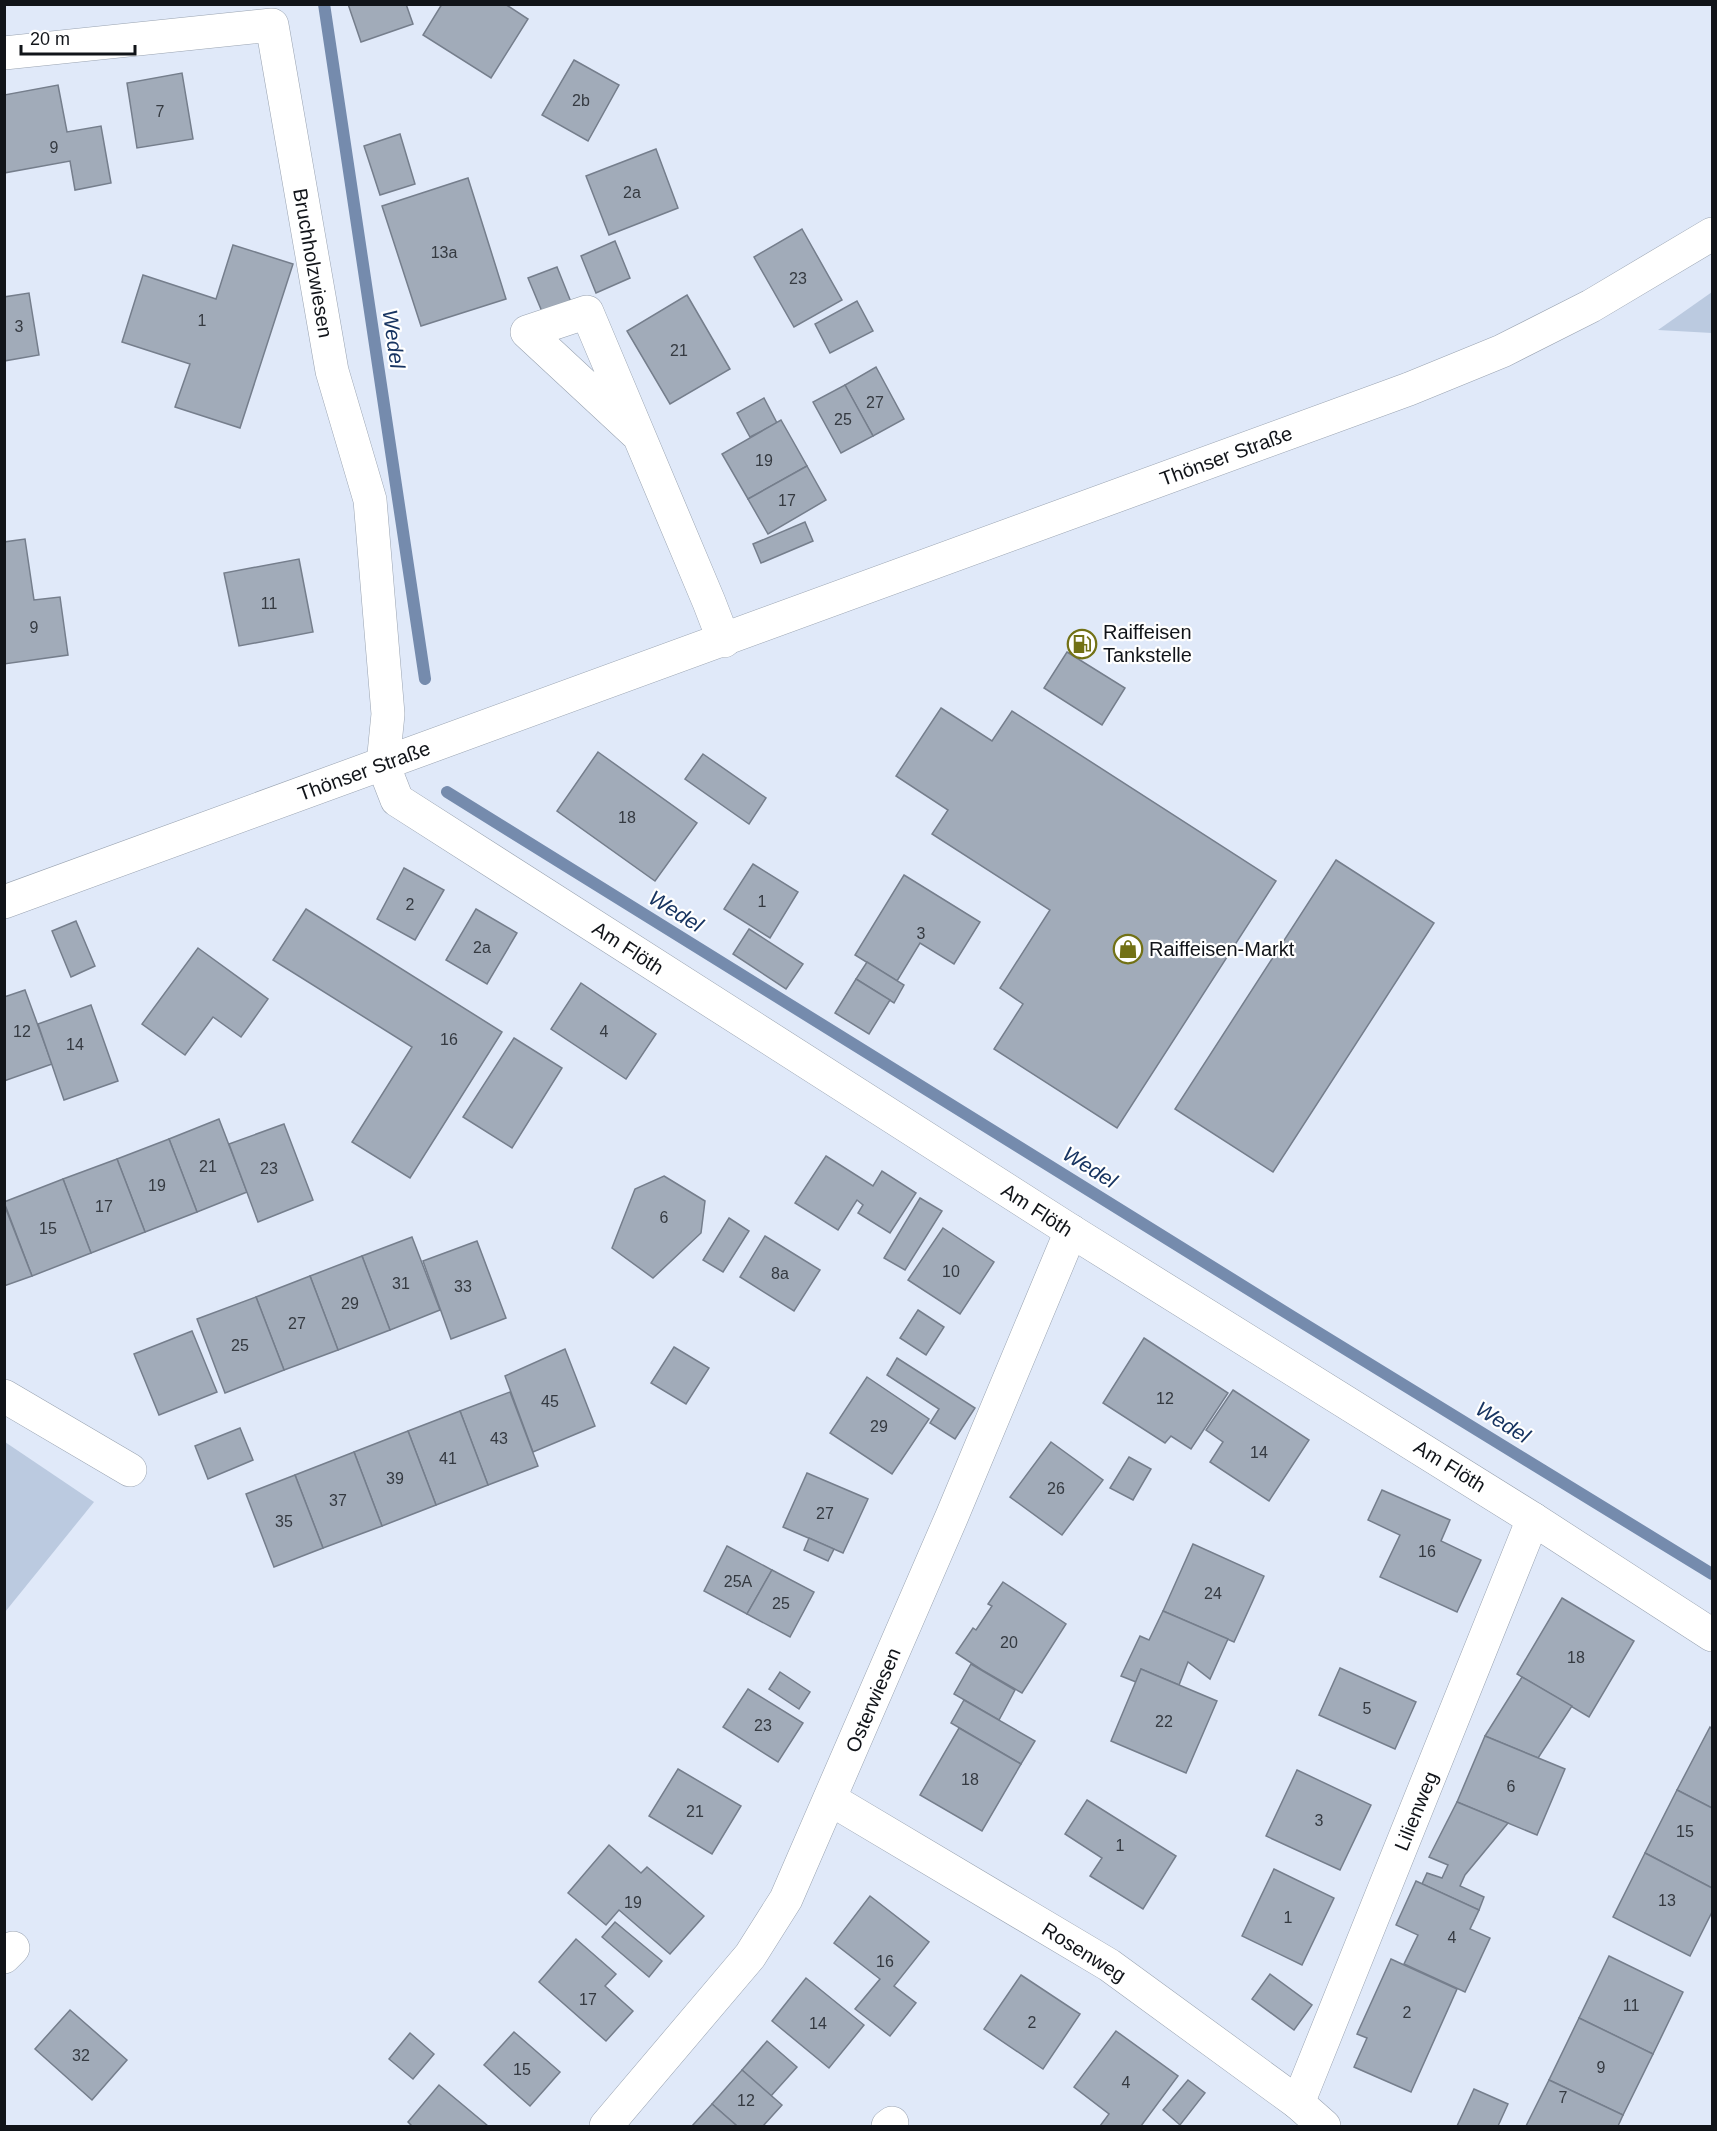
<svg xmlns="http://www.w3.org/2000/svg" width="1717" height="2131" viewBox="0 0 1717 2131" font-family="Arial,sans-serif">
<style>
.green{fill:#bbcae0}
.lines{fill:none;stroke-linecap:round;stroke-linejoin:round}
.stream{stroke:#758bad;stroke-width:12}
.building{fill:#a1abb9;stroke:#757e8c;stroke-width:1.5}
.minor-casing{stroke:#99a3b1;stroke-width:34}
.tertiary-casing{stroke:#99a3b1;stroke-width:34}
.minor{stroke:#fff;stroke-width:33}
.tertiary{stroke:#fff;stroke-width:33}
.labels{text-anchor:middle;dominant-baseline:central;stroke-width:4.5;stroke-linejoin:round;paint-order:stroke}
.number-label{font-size:16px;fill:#353a41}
.street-label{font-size:20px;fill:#111419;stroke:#fff}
.poi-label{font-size:20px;fill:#111419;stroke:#fff;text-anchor:start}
.water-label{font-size:21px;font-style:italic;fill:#173461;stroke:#fff}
</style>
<rect width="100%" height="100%" fill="#e0e9f9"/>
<g class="green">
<path d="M1712,292v41l-54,-3z"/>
<path d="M5,1442l89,60 -89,110z"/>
</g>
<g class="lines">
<g class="stream">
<path d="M324,4l101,675"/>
<path d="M447,792l846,525 419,257"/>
</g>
</g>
<g class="building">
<path d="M348,4h58l7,20 -52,18z"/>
<path d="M442,4h63l23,15 -37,59 -68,-43z"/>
<path d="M574,60l45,25 -31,56 -46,-26z"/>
<path d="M182,73l11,66 -56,9 -10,-65z"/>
<path d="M58,85l9,47 34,-6 10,57 -36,7 -5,-29 -66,12v-78z"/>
<path d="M400,134l15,50 -35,11 -16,-49z"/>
<path d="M656,149l22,59 -69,27 -23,-59z"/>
<path d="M468,178l38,121 -85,27 -39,-120z"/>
<path d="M802,229l40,71 -48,27 -40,-70z"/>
<path d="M615,241l15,37 -34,15 -15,-37z"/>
<path d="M233,245l60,19 -53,164 -65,-21 15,-43 -68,-22 21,-67 73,24z"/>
<path d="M557,267l14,35 -28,12 -15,-36z"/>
<path d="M29,293l10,62 -35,6v-64z"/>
<path d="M687,295l43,74 -60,35 -43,-73z"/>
<path d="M857,301l16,30 -43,22 -15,-29z"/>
<path d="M876,367l28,52 -31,17 -28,-51z"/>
<path d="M845,385l28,51 -32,17 -28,-51z"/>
<path d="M764,398l13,25 -27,14 -13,-24z"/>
<path d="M781,420l26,46 -59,33 -26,-45z"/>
<path d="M807,466l19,34 -58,34 -20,-35z"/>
<path d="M805,522l8,19 -52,22 -8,-19z"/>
<path d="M25,539l9,61 26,-3 8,58 -64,9v-122z"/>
<path d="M299,559l14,73 -74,14 -15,-73z"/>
<path d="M1067,652l58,36 -23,37 -58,-37z"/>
<path d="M941,708l51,33 20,-30 264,170 -159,247 -123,-79 29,-45 -23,-16 50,-78 -118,-76 16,-24 -52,-34z"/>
<path d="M598,752l99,71 -42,58 -98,-70z"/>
<path d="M703,754l63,44 -17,26 -64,-45z"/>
<path d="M1336,860l98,63 -161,249 -98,-63z"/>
<path d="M753,864l45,28 -28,46 -46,-29z"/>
<path d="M404,868l40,22 -29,50 -38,-21z"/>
<path d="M904,875l76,47 -26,42 -34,-21 -23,38 -42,-26z"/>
<path d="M306,909l196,123 -92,146 -58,-36 60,-95 -139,-87z"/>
<path d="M476,909l41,24 -30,51 -41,-24z"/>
<path d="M76,921l19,45 -24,11 -19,-46z"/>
<path d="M749,929l54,35 -17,25 -53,-35z"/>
<path d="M198,948l70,51 -27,38 -28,-20 -28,38 -43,-31z"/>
<path d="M867,962l37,23 -10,18 -38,-24z"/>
<path d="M856,979l34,21 -21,34 -34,-21z"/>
<path d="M581,983l75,51 -30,45 -75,-50z"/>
<path d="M25,990l27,74 -48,17v-84z"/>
<path d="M91,1005l27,76 -54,19 -26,-76z"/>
<path d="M514,1038l48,30 -50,80 -49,-31z"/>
<path d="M219,1119l28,73 -50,20 -28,-73z"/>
<path d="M284,1124l29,76 -55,22 -29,-78z"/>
<path d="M169,1139l28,73 -52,20 -28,-73z"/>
<path d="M826,1156l47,30 9,-15 34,22 -26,40 -32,-20 5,-8 -6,-5 -19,30 -43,-27z"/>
<path d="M117,1159l28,73 -54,21 -28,-74z"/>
<path d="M664,1176l41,25 -4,32 -48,45 -41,-30 23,-59z"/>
<path d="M63,1179l28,74 -59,23 -28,-74z"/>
<path d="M920,1198l22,13 -37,59 -21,-12z"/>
<path d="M4,1204l28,72 -28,10z"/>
<path d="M729,1218l20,13 -26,41 -20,-12z"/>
<path d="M943,1228l51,34 -34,52 -52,-34z"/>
<path d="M765,1236l55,34 -26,41 -54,-34z"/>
<path d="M412,1237l28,73 -50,20 -28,-74z"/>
<path d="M477,1241l29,77 -55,21 -28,-78z"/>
<path d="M362,1256l28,74 -52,20 -28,-74z"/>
<path d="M310,1276l28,74 -54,20 -28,-73z"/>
<path d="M256,1297l28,73 -59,23 -28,-74z"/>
<path d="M918,1310l26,17 -18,28 -26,-17z"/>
<path d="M192,1331l25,61 -58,23 -25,-61z"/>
<path d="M1144,1338l84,55 -37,56 -20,-13 -6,7 -62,-40z"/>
<path d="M674,1347l35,21 -23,36 -35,-21z"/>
<path d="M565,1349l30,77 -62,26 -28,-76z"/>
<path d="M897,1358l78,50 -20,31 -25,-16 9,-14 -52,-34z"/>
<path d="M867,1377l62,42 -37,55 -62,-41z"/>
<path d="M1233,1390l76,50 -40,61 -59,-39 13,-20 -17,-12z"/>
<path d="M510,1392l28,74 -50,19 -28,-74z"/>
<path d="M460,1411l28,74 -52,20 -28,-74z"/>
<path d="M240,1428l13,32 -45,19 -13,-33z"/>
<path d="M408,1431l28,74 -54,21 -28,-74z"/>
<path d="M1051,1442l52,38 -41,55 -52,-38z"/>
<path d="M354,1452l28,74 -59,22 -28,-73z"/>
<path d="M1129,1457l22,12 -18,31 -23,-12z"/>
<path d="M807,1473l61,26 -25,54 -60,-26z"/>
<path d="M295,1475l28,73 -49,19 -28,-73z"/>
<path d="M1382,1490l68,30 -9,21 40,19 -24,52 -77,-35 20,-42 -32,-15z"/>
<path d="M809,1538l25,11 -6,12 -24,-11z"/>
<path d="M1193,1544l71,32 -30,66 -71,-31z"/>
<path d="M727,1546l45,24 -25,44 -43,-23z"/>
<path d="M772,1570l42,22 -24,45 -43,-23z"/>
<path d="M1003,1582l63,42 -44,69 -40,-23 -26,-17 17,-25 3,2 16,-24 -4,-2z"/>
<path d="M1562,1598l72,43 -45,76 -72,-43z"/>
<path d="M1163,1611l65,28 -18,40 -22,-17 -9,23 -38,-16 -5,13 -15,-6 19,-40 9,4z"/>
<path d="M971,1664l44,26 -16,30 -45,-26z"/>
<path d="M1340,1668l76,34 -21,47 -76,-34z"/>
<path d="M1141,1669l76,32 -31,72 -75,-32z"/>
<path d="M780,1672l30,20 -11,17 -30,-20z"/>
<path d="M1522,1677l50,29 -34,52 -53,-22z"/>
<path d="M748,1689l55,34 -25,39 -55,-35z"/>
<path d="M964,1700l71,41 -14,23 -70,-41z"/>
<path d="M1710,1727l2,2v79l-35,-18z"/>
<path d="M959,1728l62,36 -39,67 -62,-36z"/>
<path d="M1485,1736l80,33 -28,66 -80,-33z"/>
<path d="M678,1769l63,37 -29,48 -63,-38z"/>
<path d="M1297,1770l74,35 -31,65 -74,-34z"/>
<path d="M1677,1790l35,18v80l-67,-35z"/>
<path d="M1087,1800l89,56 -33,53 -53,-33 12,-18 -37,-24z"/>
<path d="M1457,1802l51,21 -43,52 -5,11 24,11 -5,13 -57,-26 5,-11 15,5 6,-13 -19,-8z"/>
<path d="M609,1845l32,28 6,-6 57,49 -34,38 -51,-44 -13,15 -38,-32z"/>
<path d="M1645,1853l67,35v24l-22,44 -77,-39z"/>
<path d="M1274,1869l60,29 -32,67 -60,-29z"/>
<path d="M1416,1881l63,29 -9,19 20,9 -25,54 -61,-28 14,-29 -22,-10z"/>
<path d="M870,1896l59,46 -35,44 22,17 -26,33 -35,-27 25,-30 -46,-36z"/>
<path d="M615,1922l47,39 -13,16 -47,-40z"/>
<path d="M576,1939l40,35 -11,12 28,25 -27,30 -67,-59z"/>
<path d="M1609,1956l74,36 -30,62 -74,-36z"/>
<path d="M1391,1959l66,30 -46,103 -57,-25 13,-29 -10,-4z"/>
<path d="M1270,1974l42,31 -18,25 -42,-31z"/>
<path d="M1021,1975l59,39 -37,55 -59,-40z"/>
<path d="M806,1978l58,47 -35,43 -57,-47z"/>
<path d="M70,2010l57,50 -35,40 -57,-51z"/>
<path d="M1579,2018l74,36 -30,61 -74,-35z"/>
<path d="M1116,2031l62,45 -37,50h-41l9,-12 -35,-27z"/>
<path d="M514,2032l46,40 -30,34 -46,-41z"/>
<path d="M410,2033l24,21 -21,25 -24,-20z"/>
<path d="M767,2041l30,26 -26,29 -29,-26z"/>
<path d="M742,2070l40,35 -19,21h-26l-25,-22z"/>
<path d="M1188,2080l17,13 -25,32 -17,-15z"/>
<path d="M1549,2080l74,35 -5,11h-92z"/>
<path d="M439,2085l49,41h-76l-4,-4z"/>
<path d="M1474,2089l34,15 -10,22h-41z"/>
<path d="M712,2104l25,22h-45z"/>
</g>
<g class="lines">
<g class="minor-casing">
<g id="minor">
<path d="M4,53l268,-28 60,346 38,129 18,214 -5,50 14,36 674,431 462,288 179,116"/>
<path d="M639,436l-112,-104 60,-20 122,290 15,39"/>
<path d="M4,1396l126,74"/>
<path d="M830,1799l279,166 189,138 26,23"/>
<path d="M4,1957l9,-9"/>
<path d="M1298,2103l235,-584"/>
<path d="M606,2126l144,-170 36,-57 166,-383 119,-285"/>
<path d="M888,2126l4,-3"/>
</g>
</g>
<g class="tertiary-casing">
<path id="tertiary" d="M4,902l1405,-513 93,-38 89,-45 121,-72"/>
</g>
<use href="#minor" class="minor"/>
<use href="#tertiary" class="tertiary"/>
</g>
<defs>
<g id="fuel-ring" transform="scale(1.5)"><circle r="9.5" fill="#fff" stroke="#727115" stroke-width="1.5"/><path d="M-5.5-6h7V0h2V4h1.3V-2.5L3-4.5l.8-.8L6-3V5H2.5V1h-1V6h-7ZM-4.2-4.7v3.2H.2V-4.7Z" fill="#727115"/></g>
<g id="shop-ring" transform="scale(1.5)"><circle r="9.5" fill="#fff" stroke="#727115" stroke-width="1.5"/><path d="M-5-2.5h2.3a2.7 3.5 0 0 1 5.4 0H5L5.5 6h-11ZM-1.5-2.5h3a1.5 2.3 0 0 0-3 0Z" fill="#727115"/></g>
</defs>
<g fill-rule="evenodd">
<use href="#fuel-ring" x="1082" y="644"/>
<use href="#shop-ring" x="1128" y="949"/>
</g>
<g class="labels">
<g class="number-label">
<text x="581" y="100">2b</text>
<text x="160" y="111">7</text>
<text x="54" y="147">9</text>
<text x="632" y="192">2a</text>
<text x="444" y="252">13a</text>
<text x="798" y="278">23</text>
<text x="202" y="320">1</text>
<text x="19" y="326">3</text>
<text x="679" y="350">21</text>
<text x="875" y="402">27</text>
<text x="843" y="419">25</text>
<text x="764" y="460">19</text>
<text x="787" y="500">17</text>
<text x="269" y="603">11</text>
<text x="34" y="627">9</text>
<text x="627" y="817">18</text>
<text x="762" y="901">1</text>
<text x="410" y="904">2</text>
<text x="921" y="933">3</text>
<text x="482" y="947">2a</text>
<text x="22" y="1031">12</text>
<text x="604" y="1031">4</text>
<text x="449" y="1039">16</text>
<text x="75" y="1044">14</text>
<text x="208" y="1166">21</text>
<text x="269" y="1168">23</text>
<text x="157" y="1185">19</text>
<text x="104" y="1206">17</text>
<text x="664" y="1217">6</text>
<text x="48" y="1228">15</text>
<text x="951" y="1271">10</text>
<text x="780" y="1273">8a</text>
<text x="401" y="1283">31</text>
<text x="463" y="1286">33</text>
<text x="350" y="1303">29</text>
<text x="297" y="1323">27</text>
<text x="240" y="1345">25</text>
<text x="1165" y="1398">12</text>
<text x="550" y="1401">45</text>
<text x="879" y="1426">29</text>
<text x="499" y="1438">43</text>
<text x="1259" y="1452">14</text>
<text x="448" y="1458">41</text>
<text x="395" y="1478">39</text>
<text x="1056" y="1488">26</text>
<text x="338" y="1500">37</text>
<text x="825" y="1513">27</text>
<text x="284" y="1521">35</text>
<text x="1427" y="1551">16</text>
<text x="738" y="1581">25A</text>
<text x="1213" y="1593">24</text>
<text x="781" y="1603">25</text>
<text x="1009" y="1642">20</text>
<text x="1576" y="1657">18</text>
<text x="1367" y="1708">5</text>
<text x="1164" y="1721">22</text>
<text x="763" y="1725">23</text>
<text x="970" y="1779">18</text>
<text x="1511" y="1786">6</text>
<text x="695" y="1811">21</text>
<text x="1319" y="1820">3</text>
<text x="1685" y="1831">15</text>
<text x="1120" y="1845">1</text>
<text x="1667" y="1900">13</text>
<text x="633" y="1902">19</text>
<text x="1288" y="1917">1</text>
<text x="1452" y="1937">4</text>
<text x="885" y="1961">16</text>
<text x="588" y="1999">17</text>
<text x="1631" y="2005">11</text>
<text x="1407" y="2012">2</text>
<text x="1032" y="2022">2</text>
<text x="818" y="2023">14</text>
<text x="81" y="2055">32</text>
<text x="1601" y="2067">9</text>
<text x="522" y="2069">15</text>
<text x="1126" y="2082">4</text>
<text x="1563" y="2097">7</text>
<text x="746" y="2100">12</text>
</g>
<g class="street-label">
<text transform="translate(313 263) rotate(80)">Bruchholzwiesen</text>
<text transform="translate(1226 456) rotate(-20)">Thönser Straße</text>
<text transform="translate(364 771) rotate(-20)">Thönser Straße</text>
<text transform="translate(628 948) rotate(33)">Am Flöth</text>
<text transform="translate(1037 1210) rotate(33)">Am Flöth</text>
<text transform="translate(1450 1466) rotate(32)">Am Flöth</text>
<text transform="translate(873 1700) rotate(-67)">Osterwiesen</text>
<text transform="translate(1416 1811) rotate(-68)">Lilienweg</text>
<text transform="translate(1084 1952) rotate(32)">Rosenweg</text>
</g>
<g class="poi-label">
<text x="1103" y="632">Raiffeisen<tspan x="1103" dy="23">Tankstelle</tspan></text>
<text x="1149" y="949">Raiffeisen-Markt</text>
</g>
<g class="water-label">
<text transform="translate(394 339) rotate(82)">Wedel</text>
<text transform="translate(676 911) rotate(32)">Wedel</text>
<text transform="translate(1090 1167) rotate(32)">Wedel</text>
<text transform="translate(1503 1422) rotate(32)">Wedel</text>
</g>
</g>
<rect width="1717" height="2131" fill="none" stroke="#111419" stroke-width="12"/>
<path d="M21 45v9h114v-9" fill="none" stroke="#111419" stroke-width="3"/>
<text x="30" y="45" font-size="18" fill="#111419" stroke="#ffffff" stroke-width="4.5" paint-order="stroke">20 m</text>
</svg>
